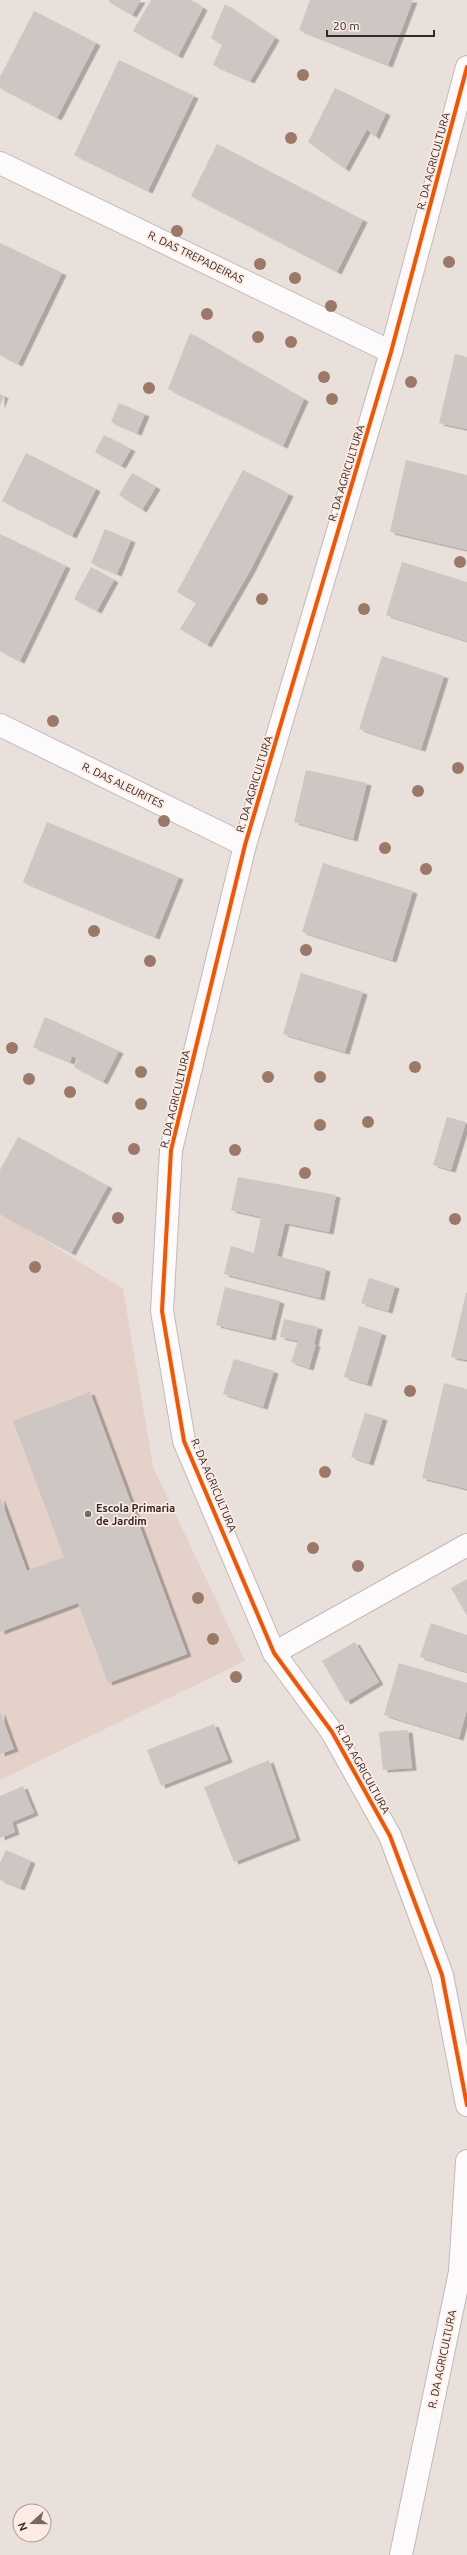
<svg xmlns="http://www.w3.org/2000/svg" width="467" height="2555" viewBox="0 0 467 2555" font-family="Ubuntu,sans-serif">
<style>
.built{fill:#e4d1c9}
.building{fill:#cec6c3;filter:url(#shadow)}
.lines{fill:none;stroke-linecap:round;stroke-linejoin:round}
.minor-casing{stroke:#c2bab7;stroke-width:24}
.minor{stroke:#fcfafa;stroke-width:22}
.cycleway-casing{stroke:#fdeae2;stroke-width:6}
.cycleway{stroke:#e8590c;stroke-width:4}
.tree{fill:#9a7968}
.poi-dot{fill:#716966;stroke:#fdeae2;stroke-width:1.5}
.labels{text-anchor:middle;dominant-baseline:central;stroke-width:3.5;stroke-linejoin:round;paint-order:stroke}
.street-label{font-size:11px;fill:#312a27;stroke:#fdeae2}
.poi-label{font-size:11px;font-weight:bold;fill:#312a27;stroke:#fdeae2;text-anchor:start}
</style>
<defs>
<filter id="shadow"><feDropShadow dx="4.5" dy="2.5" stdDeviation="0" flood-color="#0004"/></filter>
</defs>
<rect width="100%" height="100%" fill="#e9dfdb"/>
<path class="built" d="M0,1212l123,77 30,178 92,194 -245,119z"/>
<g class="building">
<path d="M110,0h31l-9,15 -23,-13z"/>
<path d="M151,0h40l12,8 -25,48 -45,-25z"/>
<path d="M310,0h103l-25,65 -89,-35z"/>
<path d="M225,4l50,34 -25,43 -37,-16 9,-20 -11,-7z"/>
<path d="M34,11l62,32 -39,75 -57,-30v-11z"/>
<path d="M119,60l75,36 -46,95 -74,-36z"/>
<path d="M335,88l51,25 -11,24 -8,-8 -22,40 -37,-27z"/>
<path d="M217,144l146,76 -26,52 -146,-76z"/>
<path d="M0,243l62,30 -44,91 -18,-9z"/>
<path d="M190,333l114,66 -21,47 -115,-57z"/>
<path d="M455,354l12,3v72l-28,-6z"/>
<path d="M0,394l4,2 -4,10z"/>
<path d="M119,403l26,11 -8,19 -26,-11z"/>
<path d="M104,435l27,14 -10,17 -26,-14z"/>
<path d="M26,453l70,36 -24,47 -70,-35z"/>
<path d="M406,460l61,15v75l-77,-18z"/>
<path d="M243,470l46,24 -39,77 -43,74 -27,-16 16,-26 -19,-11z"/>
<path d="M132,473l24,14 -14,23 -23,-15z"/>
<path d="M105,529l26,11 -14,34 -26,-11z"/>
<path d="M0,534l66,32 -46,95 -20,-10z"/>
<path d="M402,562l65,20v59l-81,-26z"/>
<path d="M91,567l23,13 -17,31 -23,-12z"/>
<path d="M382,656l62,20 -23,73 -62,-20z"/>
<path d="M306,770l61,13 -14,56 -59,-17z"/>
<path d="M47,822l132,55 -24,60 -132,-55z"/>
<path d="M323,863l90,28 -21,69 -90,-28z"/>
<path d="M301,973l62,19 -18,60 -62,-18z"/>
<path d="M45,1017l74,34 -16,31 -29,-15 4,-8 -6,-3 -2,6 -37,-15z"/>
<path d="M447,1117l19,5 -15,48 -18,-5z"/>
<path d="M18,1137l90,49 -37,67 -71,-39v-44z"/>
<path d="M238,1177l98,18 -7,37 -44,-9 -8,33 49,13 -6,29 -96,-24 7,-28 23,7 7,-36 -30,-7z"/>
<path d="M369,1278l26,8 -7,25 -27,-8z"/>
<path d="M225,1287l55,14 -9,37 -55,-13z"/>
<path d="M466,1293h1v67l-16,-3z"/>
<path d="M284,1319l34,8 -4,17h2l-7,24 -18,-6 7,-21 -18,-4z"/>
<path d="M359,1326l23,7 -15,51 -23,-7z"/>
<path d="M234,1359l40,12 -11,36 -40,-13z"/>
<path d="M444,1383l23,6v100l-45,-11z"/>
<path d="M90,1392l97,262 -79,29 -30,-80 -78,29v-135l27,74 37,-14 -51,-136z"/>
<path d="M365,1413l18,5 -14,45 -18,-6z"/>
<path d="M467,1579v37l-16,-28z"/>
<path d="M431,1623l36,12v37l-47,-15z"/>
<path d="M355,1642l24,40 -33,20 -24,-41z"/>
<path d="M399,1663l68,20v27l-8,28 -75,-23z"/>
<path d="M0,1711l14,38 -14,5z"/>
<path d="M214,1724l14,36 -67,26 -14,-36z"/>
<path d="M408,1730l4,38 -29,2 -4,-38z"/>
<path d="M269,1760l27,78 -62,24 -30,-75z"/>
<path d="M23,1786l11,27 -22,9 3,10 -15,6v-42z"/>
<path d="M6,1850l25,11 -11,27 -20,-8v-17z"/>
</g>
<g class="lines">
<g class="minor-casing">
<g id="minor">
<path d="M467,67l-76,285 -146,493 -74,305 -9,161 22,130 90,212 58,79 58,104 52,139 25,130"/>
<path d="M0,163l391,189"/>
<path d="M0,725l245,120"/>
<path d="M274,1653l193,-108"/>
<path d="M401,2555l59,-283 7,-111"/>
</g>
</g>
<use href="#minor" class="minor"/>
<g class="cycleway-casing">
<path id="cycleway" d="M467,67l-76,285 -146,493 -74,305 -9,161 22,130 90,212 58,79 58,104 52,139 25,130"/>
</g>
<use href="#cycleway" class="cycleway"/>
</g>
<g class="tree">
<circle cx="303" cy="75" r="6"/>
<circle cx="291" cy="138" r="6"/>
<circle cx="177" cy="231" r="6"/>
<circle cx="449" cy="262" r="6"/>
<circle cx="260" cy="264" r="6"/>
<circle cx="295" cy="278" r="6"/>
<circle cx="331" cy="306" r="6"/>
<circle cx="207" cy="314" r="6"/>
<circle cx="258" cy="337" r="6"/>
<circle cx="291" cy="342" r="6"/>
<circle cx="324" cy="377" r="6"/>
<circle cx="411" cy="382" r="6"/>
<circle cx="149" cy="388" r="6"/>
<circle cx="332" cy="399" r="6"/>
<circle cx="460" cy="562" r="6"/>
<circle cx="262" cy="599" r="6"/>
<circle cx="364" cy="609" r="6"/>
<circle cx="53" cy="721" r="6"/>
<circle cx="458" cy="768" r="6"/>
<circle cx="418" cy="791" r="6"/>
<circle cx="164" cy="821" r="6"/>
<circle cx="385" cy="848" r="6"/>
<circle cx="426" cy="869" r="6"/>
<circle cx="94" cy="931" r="6"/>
<circle cx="306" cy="950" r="6"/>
<circle cx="150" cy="961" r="6"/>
<circle cx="12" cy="1048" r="6"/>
<circle cx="415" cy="1067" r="6"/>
<circle cx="141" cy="1072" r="6"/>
<circle cx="268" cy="1077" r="6"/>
<circle cx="320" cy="1077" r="6"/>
<circle cx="29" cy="1079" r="6"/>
<circle cx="70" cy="1092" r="6"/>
<circle cx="141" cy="1104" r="6"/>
<circle cx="368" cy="1122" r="6"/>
<circle cx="320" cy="1125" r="6"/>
<circle cx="134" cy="1149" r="6"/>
<circle cx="235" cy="1150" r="6"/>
<circle cx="305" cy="1173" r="6"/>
<circle cx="118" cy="1218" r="6"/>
<circle cx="455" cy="1219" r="6"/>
<circle cx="35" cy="1267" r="6"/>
<circle cx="410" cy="1391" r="6"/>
<circle cx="325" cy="1472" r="6"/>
<circle cx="313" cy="1548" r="6"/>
<circle cx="358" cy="1566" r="6"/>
<circle cx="198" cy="1598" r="6"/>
<circle cx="213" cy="1639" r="6"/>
<circle cx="236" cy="1677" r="6"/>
</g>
<circle class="poi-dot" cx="88" cy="1514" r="4"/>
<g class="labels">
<g class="street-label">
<text transform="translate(433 161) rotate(-75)">R. DA AGRICULTURA</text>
<text transform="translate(196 257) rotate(26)">R. DAS TREPADEIRAS</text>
<text transform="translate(346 473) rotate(-73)">R. DA AGRICULTURA</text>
<text transform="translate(254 784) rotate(-73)">R. DA AGRICULTURA</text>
<text transform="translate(123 785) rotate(26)">R. DAS ALEURITES</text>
<text transform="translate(175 1099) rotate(-77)">R. DA AGRICULTURA</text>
<text transform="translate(214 1485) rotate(67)">R. DA AGRICULTURA</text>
<text transform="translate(363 1769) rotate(61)">R. DA AGRICULTURA</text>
<text transform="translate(442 2359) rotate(-78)">R. DA AGRICULTURA</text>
</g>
<g class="poi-label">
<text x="96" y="1508">Escola Primaria<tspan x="96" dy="13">de Jardim</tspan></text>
</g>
</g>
<g transform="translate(32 2523) rotate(249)"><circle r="19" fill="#fdeae2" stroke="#ab9d97"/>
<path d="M0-3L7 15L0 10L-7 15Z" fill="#716966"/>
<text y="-6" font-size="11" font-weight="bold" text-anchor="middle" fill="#312a27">N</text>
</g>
<path d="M327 30v6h107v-6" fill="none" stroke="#312a27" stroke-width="2"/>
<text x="333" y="30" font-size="12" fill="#312a27" stroke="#fdeae2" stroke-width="3" paint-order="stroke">20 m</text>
</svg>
